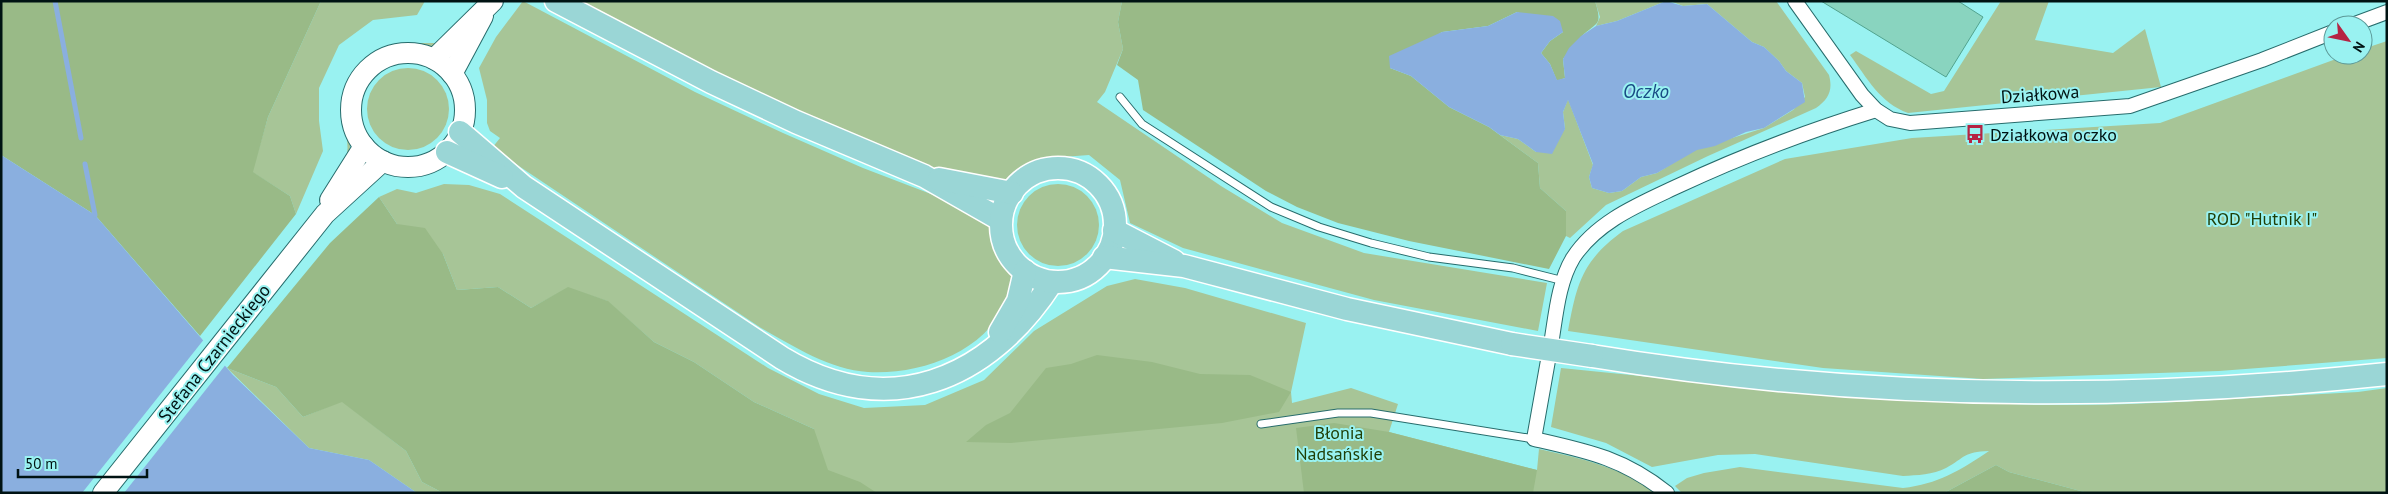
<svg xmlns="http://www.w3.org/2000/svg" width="2388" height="494" viewBox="0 0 2388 494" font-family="'PT Sans',sans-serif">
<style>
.green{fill:#a7c597}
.forest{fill:#99ba87}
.water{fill:#8aafdf}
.pier{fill:#99f2f1}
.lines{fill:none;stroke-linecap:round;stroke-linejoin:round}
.stream{stroke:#8aafdf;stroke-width:5}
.building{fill:#89d4bf;stroke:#52a38e}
.lane-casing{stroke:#276c6c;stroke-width:9}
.street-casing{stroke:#276c6c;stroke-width:16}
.secondary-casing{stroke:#276c6c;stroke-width:22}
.primary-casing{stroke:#fff;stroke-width:25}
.lane{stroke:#fff;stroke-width:7}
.street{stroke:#fff;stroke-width:14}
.secondary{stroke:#fff;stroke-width:20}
.primary{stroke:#9ad6d6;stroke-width:22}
.primary-bridge-casing{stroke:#fff;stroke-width:25;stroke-linecap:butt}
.primary-bridge{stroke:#9ad6d6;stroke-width:22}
.labels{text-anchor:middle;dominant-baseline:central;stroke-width:4;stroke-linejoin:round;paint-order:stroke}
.street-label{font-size:18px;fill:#001313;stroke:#99f2f1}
.poi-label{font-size:18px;fill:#001313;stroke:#99f2f1;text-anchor:start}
.park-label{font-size:18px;fill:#1f3e06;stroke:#99f2f1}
.water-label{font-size:19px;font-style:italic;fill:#184a84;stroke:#99f2f1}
</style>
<rect width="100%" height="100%" fill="#99f2f1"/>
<g class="green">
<path d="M321,1h104l-8,14 -44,5 -34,25 -20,43v33l4,30 -27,63 -6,-18 -38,-24 16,-55z"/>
<path d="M523,1l172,91 88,41 80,35 115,44c12,12 15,24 21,39 4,12 14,21 14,35 0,5 -5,12 -7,17 -23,50 -86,72 -138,69 -38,-2 -75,-26 -107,-44l-269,-180 8,-10 -10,-7 -3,-8v-23l-8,-32 17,-31z"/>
<path d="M560,1h562l-4,21 5,27 -18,43 -8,10 124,84 61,37 82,30 183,30 -9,48 -164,-31 -191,-52 -53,-25 -10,-43 -31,-25 -27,2 -7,12 -21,5 -18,13 -92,-11z"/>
<path d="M1595,1h71l-49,20 -21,5 4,-9z"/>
<path d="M1670,1h106l53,74c4,15 0,24 -13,33l-108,48 -102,49 -36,33 -4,-2v-25l-26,-23 -2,-25 -38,-28 18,4 18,13 29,-23 -2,-17 5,-13 25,66 -4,12 3,11 17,5 13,-2 19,-14 16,-4 37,-23 70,-22 29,-18 12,-13 -3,-14 -16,-12 -7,-10 -15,-14 -12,-5 -45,-38 -24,2z"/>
<path d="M2001,1h48l-14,39 78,13 32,-24 16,58 -253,26c-28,-10 -41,-35 -58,-58l6,-4 75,43 13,-3z"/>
<path d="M2387,41v317l-168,13 -236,8 -160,-11 -255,-37c9,-48 14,-70 55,-100l162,-72 127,-21 248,-15 187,-68h16v-6z"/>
<path d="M404,43h32l-2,4c-12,2 -25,-3 -38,0 -29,5 -55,32 -52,63 1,16 9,30 5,45l-2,-1c3,-16 -6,-29 -6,-45 0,-35 29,-64 63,-66z"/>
<circle cx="408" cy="109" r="41"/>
<path d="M444,184l25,1 31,9 268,174 51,26 45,14 61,-3 59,-25 50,-49 73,-45 28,-7 50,9 121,35 -15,69 1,11 59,-15 47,16 -9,28 148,38 2,-21c41,9 82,18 117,44h-1042l200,-64 -60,-27 -60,-40 -40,-20 -47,-41 -39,-13 -37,20 -33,-21 -41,3 -14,-36 -46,-30 -18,-27 18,-8 19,4z"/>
<circle cx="1058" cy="225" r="41"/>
<path d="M227,368l49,19 27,30 39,-16 64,50 16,31 21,11h-26l-48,-33 -60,-12z"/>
<path d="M1561,368c163,16 325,34 488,37 103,1 206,-8 309,-13l29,-4v105h-299l-79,-21 -13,-7 -52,28h-262l-7,-7 12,-8 17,-5 36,-6 163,21c35,-4 56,-17 86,-37 -26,1 -23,6 -43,17 -13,7 -29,7 -43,8l-148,-22 -37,1 -66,12 -46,-24 -55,-16z"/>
</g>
<g class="forest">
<path d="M1,1h320l-53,116 -15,55 37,24 6,18 -96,122 -105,-121 -94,-60z"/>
<path d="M1122,1h473c8,26 2,20 -14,36 -7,6 -12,15 -18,22l2,19 -8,3 -7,-17 -9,-11 9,-12 13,-9 -46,-20 -29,14 -46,6 -52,36 21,8 38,31 40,20 49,36 2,25 26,23v25l-17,33 -140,-28 -71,-18 -41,-16 -31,-16 -123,-81 -5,-30 -21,-15 6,-16 -5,-27z"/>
<path d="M379,197l18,27 28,4 18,26 14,36 41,-3 33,21 37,-21 40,14 46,41 40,20 60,40 60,27 14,41 32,12 17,11h-434l-21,-11 -16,-31 -64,-49 -39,15 -27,-30 -49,-19 103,-125z"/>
<path d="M1097,355l55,7 48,12 50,1 41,17 -12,20 -57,11 -211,20 -45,-1 20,-17 24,-12 36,-45 25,-4z"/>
<path d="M1334,423l55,9 148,38 -4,23h-229l-8,-65z"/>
<path d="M1996,465l13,7 79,21h-144z"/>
</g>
<g class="water">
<path d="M1666,1l17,5 24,-2 45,38 12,5 15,14 7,10 16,12 3,19 -41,26 -18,4 -31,14 -18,4 -40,23 -16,4 -19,14 -13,2 -17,-5 -3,-11 4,-13 -25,-64 -5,12 2,17 -13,25 -16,-2 -18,-13 -18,-4 -11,-8 -40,-20 -38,-31 -21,-8 -1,-12 53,-24 46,-6 29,-14 36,4 7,5 3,11 -13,9 -9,12 9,11 7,16 8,-2 -2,-19 6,-11 12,-12 15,-10 21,-5z"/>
<path d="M1,155l94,60 138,160 76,73 60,12 48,33h-416z"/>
</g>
<path class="pier" d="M205,338l22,25 -103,130h-42z"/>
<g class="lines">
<g class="stream">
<path d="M55,1l26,137"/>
<path d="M85,164l10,51"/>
</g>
</g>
<path class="building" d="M1821,1h137l25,16 -37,60z"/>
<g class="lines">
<g class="lane-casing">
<g id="lane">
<path d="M1120,97l22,27 129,83 48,20 52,16 58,14 84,11 51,13"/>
<path d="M1261,424l77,-11h33l163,26"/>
</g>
</g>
<g class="street-casing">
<g id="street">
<path d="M1795,1l67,94 14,15 14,9 20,4 220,-17 132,-46 71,-28"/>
<path d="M2352,25l35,-13"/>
<path d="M1667,493c-44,-35 -80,-42 -133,-54 6,-33 12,-67 18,-101 4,-25 7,-57 21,-80 24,-37 67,-54 105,-72 64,-30 130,-55 198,-76"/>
</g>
</g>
<g class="secondary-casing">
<g id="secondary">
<circle cx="408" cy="110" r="57"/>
<path d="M434,59l59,-58"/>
<path d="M452,74l31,-58"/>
<path d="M330,200l34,-54"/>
<path d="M103,493l222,-279 58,-53"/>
</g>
</g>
<g class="primary-casing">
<g id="primary">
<path d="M556,1l155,81 85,40 128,54 77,44"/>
<path d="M460,132l64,55 258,171c106,64 206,23 270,-76"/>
<path d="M447,152l55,25"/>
<circle cx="1058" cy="225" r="57"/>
<path d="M939,179l73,14"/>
<path d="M1114,230l60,31"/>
<path d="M1104,257l80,9 163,43 165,35"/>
<path d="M1000,332l18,-31 7,-30"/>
<path d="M1592,356c262,43 531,46 795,18"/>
</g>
</g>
<use href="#lane" class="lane"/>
<use href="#street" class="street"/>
<use href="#secondary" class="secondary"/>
<use href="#primary" class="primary"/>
<g class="primary-bridge-casing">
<path id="primary-bridge" d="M1512,344l80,12"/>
</g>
<use href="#primary-bridge" class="primary-bridge"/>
</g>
<defs>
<g id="bus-bare" transform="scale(1.5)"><path d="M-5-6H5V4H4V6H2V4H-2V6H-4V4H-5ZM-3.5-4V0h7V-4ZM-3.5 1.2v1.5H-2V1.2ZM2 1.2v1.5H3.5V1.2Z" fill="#b52343" stroke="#99f2f1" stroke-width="2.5" paint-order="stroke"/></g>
</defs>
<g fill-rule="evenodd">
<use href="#bus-bare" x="1975" y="134"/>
</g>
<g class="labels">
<g class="street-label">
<text transform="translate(2040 94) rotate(-4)">Działkowa</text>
<text transform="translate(214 353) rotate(-52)">Stefana Czarnieckiego</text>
</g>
<g class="poi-label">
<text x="1990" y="134">Działkowa oczko</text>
</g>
<g class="park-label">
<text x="2262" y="218">ROD "Hutnik I"</text>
<text x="1339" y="432">Błonia<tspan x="1339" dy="21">Nadsańskie</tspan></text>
</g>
<g class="water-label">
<text x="1646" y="91">Oczko</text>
</g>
</g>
<rect width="2388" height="494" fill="none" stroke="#001313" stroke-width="5"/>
<g transform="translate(2348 40) rotate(123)"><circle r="24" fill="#99f2f1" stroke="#5c9998"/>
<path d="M0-4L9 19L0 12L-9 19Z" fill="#b52343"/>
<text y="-8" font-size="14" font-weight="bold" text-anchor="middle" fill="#001313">N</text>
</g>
<path d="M18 469v8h129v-8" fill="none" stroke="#001313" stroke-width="2.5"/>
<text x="25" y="469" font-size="15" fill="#001313" stroke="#99f2f1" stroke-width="4" paint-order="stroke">50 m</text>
</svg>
